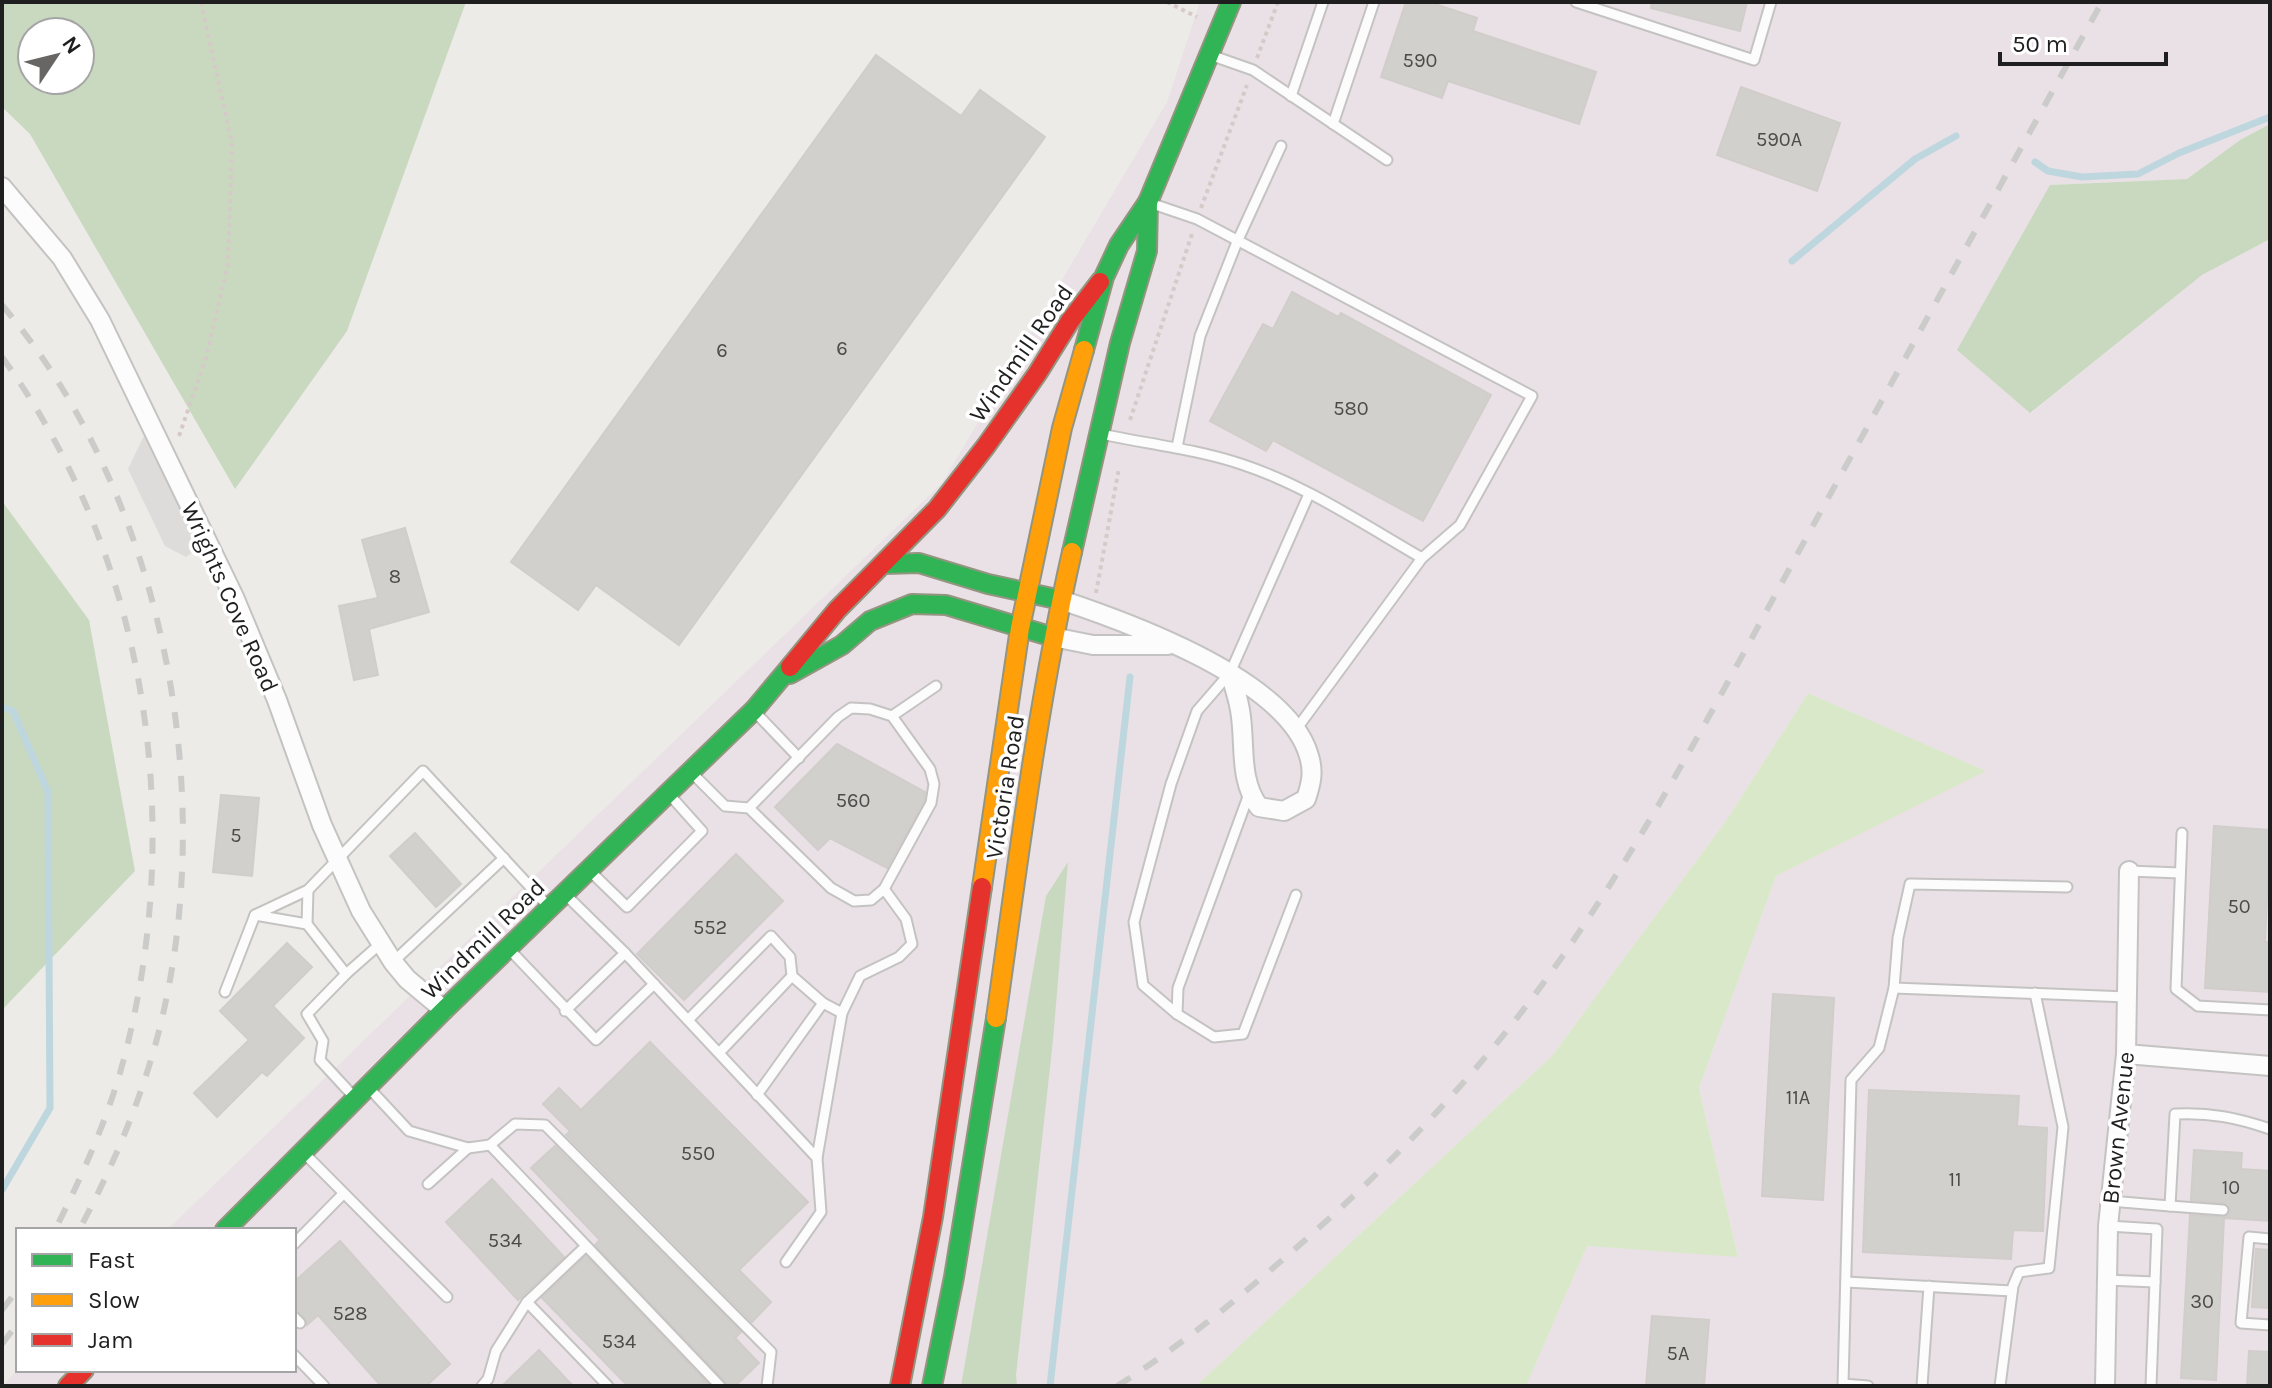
<svg xmlns="http://www.w3.org/2000/svg" width="2272" height="1388" viewBox="0 0 2272 1388" font-family="Karla,sans-serif">
<style>
.industrial{fill:#eae1e6}
.grass{fill:#dae8ca}
.forest{fill:#c9d9c0;fill-rule:evenodd}
.parking{fill:#dddcdb}
.lines{fill:none;stroke-linecap:round;stroke-linejoin:round}
.stream{stroke:#bed7de;stroke-width:7}
.building{fill:#d2d0cd;stroke:#d0cdca;stroke-width:2}
.lane-casing{stroke:#c4c3c2;stroke-width:13}
.street-casing{stroke:#c4c3c2;stroke-width:22}
.fast-casing{stroke:#949581;stroke-width:22}
.slow-casing{stroke:#949581;stroke-width:22}
.jam-casing{stroke:#949581;stroke-width:22}
.path{stroke:#d6cac8;stroke-width:4;stroke-dasharray:4 4;stroke-linecap:butt}
.lane{stroke:#fcfcfc;stroke-width:9}
.street{stroke:#fcfcfc;stroke-width:18}
.fast{stroke:#30b455;stroke-width:18}
.slow{stroke:#ff9f0a;stroke-width:18}
.jam{stroke:#e5322d;stroke-width:18}
.rail{stroke:#cbcbca;stroke-width:6;stroke-dasharray:16 16;stroke-linecap:butt}
.labels{text-anchor:middle;dominant-baseline:central;stroke-width:7;stroke-linejoin:round;paint-order:stroke}
.number-label{font-size:20px;fill:#4c4b4a}
.street-label{font-size:24px;fill:#1f1f1f;stroke:#fff}
</style>
<rect width="100%" height="100%" fill="#edebe8"/>
<path class="industrial" d="M1200,2h1070v122l-30,16 -53,39 -137,6 -19,228 171,-138 68,-36v1147h-744l61,-140 151,10 -39,-168 77,-212 209,-105 -177,-78 -80,125 -176,238 -356,330h-1194l16,-17 276,1v-140h-127l775,-747 225,-381z"/>
<path class="grass" d="M1808,693l178,78 -210,105 -77,212 39,169 -151,-11 -61,140h-330l356,-330 176,-238z"/>
<g class="forest">
<path d="M2,2h464l-119,329 -112,158 -205,-355 -28,-27zM32,32h48v48h-48z"/>
<path d="M2270,124v115l-68,36 -172,138 -73,-63 93,-165 137,-6 53,-39z"/>
<path d="M2,501l87,119 46,251 -133,139z"/>
<path d="M1068,862l-15,178 -37,335 1,11h-56l85,-490z"/>
</g>
<path class="parking" d="M150,423l56,119 -20,15 -21,-11 -37,-77z"/>
<g class="lines">
<g class="stream">
<path d="M2035,162l13,9 34,6 56,-3 41,-21 91,-36"/>
<path d="M1792,261l123,-102 41,-23"/>
<path d="M2,707l11,4 35,81 2,316 -48,82"/>
<path d="M1050,1386l80,-709"/>
</g>
</g>
<g class="building">
<path d="M1406,2h23l48,16 -4,13 123,41 -17,52 -131,-43 -6,17 -61,-21z"/>
<path d="M1652,2h95l-7,29 -89,-23z"/>
<path d="M876,55l85,61 19,-26 65,47 -366,508 -83,-60 -18,25 -67,-48z"/>
<path d="M1741,87l99,36 -23,68 -100,-36z"/>
<path d="M1292,292l46,25 3,-4 150,82 -68,126 -150,-81 -7,11 -56,-30 53,-97 10,5z"/>
<path d="M405,528l24,84 -60,17 9,46 -24,5 -15,-74 39,-8 -16,-58z"/>
<path d="M837,744l88,48 -1,9 -37,67 -57,-30 -12,12 -43,-43z"/>
<path d="M221,795l38,3 -7,78 -39,-4z"/>
<path d="M2214,826l56,4 -5,112h5v50l-65,-4z"/>
<path d="M415,833l46,51 -25,23 -46,-51z"/>
<path d="M736,854l47,47 -99,99 -47,-46z"/>
<path d="M287,943l25,24 -39,39 31,32 -37,38 -5,-4 -45,45 -23,-24 55,-53 -29,-29z"/>
<path d="M1773,994l61,4 -11,202 -61,-4z"/>
<path d="M650,1042l158,160 -69,68 32,32 -19,20 -186,-187 4,-4 -27,-27 16,-16 22,22z"/>
<path d="M1869,1090l150,6 -2,30 30,2 -4,103 -30,-1 -2,29 -148,-7z"/>
<path d="M555,1146l186,186 -6,6 24,25 -24,23h-8l-2,-5 -130,-136 5,-5 -69,-72z"/>
<path d="M2194,1150l48,3 -1,16 29,2v50l-46,-3 -8,162 -35,-2 9,-163 33,2 6,-2 1,-5 -6,-7 -33,-3z"/>
<path d="M492,1179l72,78 -46,43 -72,-78z"/>
<path d="M340,1241l110,123 -24,22h-45l-63,-71 -11,10 -2,-7 -11,-8v-28z"/>
<path d="M2256,1249l14,1v58l-18,-1z"/>
<path d="M586,1256l124,130h-82l-86,-88z"/>
<path d="M1652,1316l57,4 -5,66h-58z"/>
<path d="M539,1350l34,36h-71z"/>
<path d="M2249,1351l21,1v34h-23z"/>
</g>
<g class="lines">
<g class="lane-casing">
<g id="lane">
<path d="M1576,2l178,58 17,-58"/>
<path d="M1213,56l40,14 134,90"/>
<path d="M1291,96l32,-94"/>
<path d="M1333,124l41,-122"/>
<path d="M1150,203l47,16 335,177 -72,129 -38,33 -127,173"/>
<path d="M1101,434c47,10 94,15 140,30 64,21 122,60 181,94"/>
<path d="M1177,447l23,-111 37,-94 44,-96"/>
<path d="M754,711l45,47"/>
<path d="M892,716l44,-30"/>
<path d="M692,773l33,33 24,2 82,80 23,13 17,-1 13,-11 47,-86 3,-19 -4,-15 -38,-53 -22,-7 -19,-1 -13,9 -89,91"/>
<path d="M1249,794l-71,194 -1,26 37,23 29,-3 53,-139"/>
<path d="M2182,833l-6,156 22,17 72,4"/>
<path d="M2129,871l51,2"/>
<path d="M591,872l36,35 75,-76 -34,-38"/>
<path d="M308,890l-1,34 39,50 -39,40 16,27 -3,19 35,38"/>
<path d="M565,894l60,59 192,205 4,54 -35,50"/>
<path d="M255,915l52,9"/>
<path d="M509,949l87,91 58,-56"/>
<path d="M393,962l111,-104"/>
<path d="M346,974l34,-30"/>
<path d="M1894,988l233,9"/>
<path d="M225,992l30,-77 53,-25 115,-119 125,135"/>
<path d="M565,1011l60,-58"/>
<path d="M842,1013l18,-37 39,-19 13,-13 -6,-25 -22,-30"/>
<path d="M1177,1014l-34,-29 -9,-63 37,-138 26,-73 33,-38 79,-179"/>
<path d="M688,1020l83,-84 19,21 2,19"/>
<path d="M719,1053l73,-77 31,27 19,10 -25,145"/>
<path d="M368,1087l41,44 59,17 22,-3 25,-21 30,1 226,227 -4,34"/>
<path d="M757,1095l66,-92"/>
<path d="M490,1145l230,241"/>
<path d="M303,1152l144,145"/>
<path d="M428,1184l40,-36"/>
<path d="M2110,1201l60,5 5,-92c34,-2 63,4 95,15"/>
<path d="M2170,1206l53,4"/>
<path d="M2108,1226l49,3 -6,157"/>
<path d="M2270,1239l-21,-2 -8,86 29,2"/>
<path d="M294,1244l49,-50"/>
<path d="M2106,1280l49,2"/>
<path d="M1846,1282l166,9"/>
<path d="M527,1302l59,-56"/>
<path d="M294,1317l6,6"/>
<path d="M294,1355l30,31"/>
<path d="M482,1386l6,-7 8,-28 31,-49 81,84"/>
<path d="M1868,1386l-25,-2 8,-304 28,-32 15,-60 4,-50 12,-54 157,3"/>
<path d="M1922,1386l7,-100"/>
<path d="M2000,1386l13,-100 6,-14 30,-4 14,-141 -28,-134"/>
</g>
</g>
<g class="street-casing">
<g id="street">
<path d="M2,187l60,71 38,62 134,277 43,103 45,125 39,86 32,51 14,17 37,31"/>
<path d="M1061,600c69,23 227,80 248,156 5,16 2,28 -3,43l-22,12 -25,-4c-21,-28 -13,-64 -19,-97 -2,-12 -6,-24 -10,-37"/>
<path d="M1053,637l40,8h75"/>
<path d="M2126,1054l144,12"/>
<path d="M2105,1386l3,-160 18,-172 3,-183"/>
</g>
</g>
<g class="fast-casing">
<g id="fast">
<path d="M1084,350l20,-73 15,-32 29,-43 83,-200"/>
<path d="M1072,552l48,-209 27,-92 1,-49"/>
<path d="M884,564l35,-1 69,21 73,16"/>
<path d="M790,674l52,-29 28,-24 42,-17 34,1 107,32"/>
<path d="M225,1230l219,-220 310,-300 36,-43"/>
<path d="M932,1386l22,-109 42,-259"/>
</g>
</g>
<g class="slow-casing">
<g id="slow">
<path d="M982,887l38,-259 42,-200 22,-78"/>
<path d="M996,1018c22,-156 41,-312 76,-466"/>
</g>
</g>
<g class="jam-casing">
<g id="jam">
<path d="M790,667l47,-57 100,-101 49,-63 51,-72 33,-53 30,-39"/>
<path d="M68,1386l16,-16"/>
<path d="M900,1386l33,-169 49,-330"/>
</g>
</g>
<g class="path">
<path d="M1167,2l30,15"/>
<path d="M1257,58l21,-56"/>
<path d="M1201,208l46,-123"/>
<path d="M1130,420l63,-189"/>
<path d="M179,436l27,-78 22,-94 4,-120 -31,-142"/>
<path d="M1096,593l23,-125"/>
</g>
<use href="#lane" class="lane"/>
<use href="#street" class="street"/>
<use href="#fast" class="fast"/>
<use href="#slow" class="slow"/>
<use href="#jam" class="jam"/>
<g class="rail">
<path d="M2,305c168,198 223,512 148,758 -18,58 -42,113 -71,167"/>
<path d="M2,357c148,204 186,475 118,716 -16,54 -40,107 -65,157"/>
<path d="M2,1310l16,-21"/>
<path d="M2,1344l16,-21"/>
<path d="M1117,1386c61,-38 117,-84 171,-131 103,-89 196,-186 274,-298 94,-135 169,-282 248,-426 97,-176 194,-353 292,-529"/>
</g>
</g>
<g class="labels">
<g class="number-label">
<text x="1420" y="60">590</text>
<text x="1779" y="139">590A</text>
<text x="842" y="348">6</text>
<text x="722" y="350">6</text>
<text x="1351" y="408">580</text>
<text x="395" y="576">8</text>
<text x="853" y="800">560</text>
<text x="236" y="835">5</text>
<text x="2239" y="906">50</text>
<text x="710" y="927">552</text>
<text x="1798" y="1097">11A</text>
<text x="698" y="1153">550</text>
<text x="1955" y="1179">11</text>
<text x="2231" y="1187">10</text>
<text x="505" y="1240">534</text>
<text x="2202" y="1301">30</text>
<text x="350" y="1313">528</text>
<text x="619" y="1341">534</text>
<text x="1678" y="1353">5A</text>
</g>
<g class="street-label">
<text transform="translate(1021 353) rotate(-55)">Windmill Road</text>
<text transform="translate(230 597) rotate(66)">Wrights Cove Road</text>
<text transform="translate(1005 787) rotate(-81)">Victoria Road</text>
<text transform="translate(483 939) rotate(-44)">Windmill Road</text>
<text transform="translate(2118 1128) rotate(-84)">Brown Avenue</text>
</g>
</g>
<rect width="2272" height="1388" fill="none" stroke="#1f1f1f" stroke-width="8"/>
<rect x="16" y="1228" width="280" height="144" fill="#ffffff" stroke="#a5a5a5" stroke-width="2"/>
<rect x="32" y="1254" width="40" height="12" fill="#30b455" stroke="#a5a5a5" stroke-width="2"/>
<text x="88" y="1268" font-size="24" fill="#1f1f1f">Fast</text>
<rect x="32" y="1294" width="40" height="12" fill="#ff9f0a" stroke="#a5a5a5" stroke-width="2"/>
<text x="88" y="1308" font-size="24" fill="#1f1f1f">Slow</text>
<rect x="32" y="1334" width="40" height="12" fill="#e5322d" stroke="#a5a5a5" stroke-width="2"/>
<text x="88" y="1348" font-size="24" fill="#1f1f1f">Jam</text>
<g transform="translate(56 56) rotate(55)"><circle r="38" fill="#ffffff" stroke="#a5a5a5" stroke-width="2"/>
<path d="M0-6L14 30L0 20L-14 30Z" fill="#676665"/>
<text y="-12" font-size="22" font-weight="bold" text-anchor="middle" fill="#1f1f1f">N</text>
</g>
<path d="M2000 52v12h166v-12" fill="none" stroke="#1f1f1f" stroke-width="4"/>
<text x="2012" y="52" font-size="24" fill="#1f1f1f" stroke="#ffffff" stroke-width="6" paint-order="stroke">50 m</text>
</svg>
